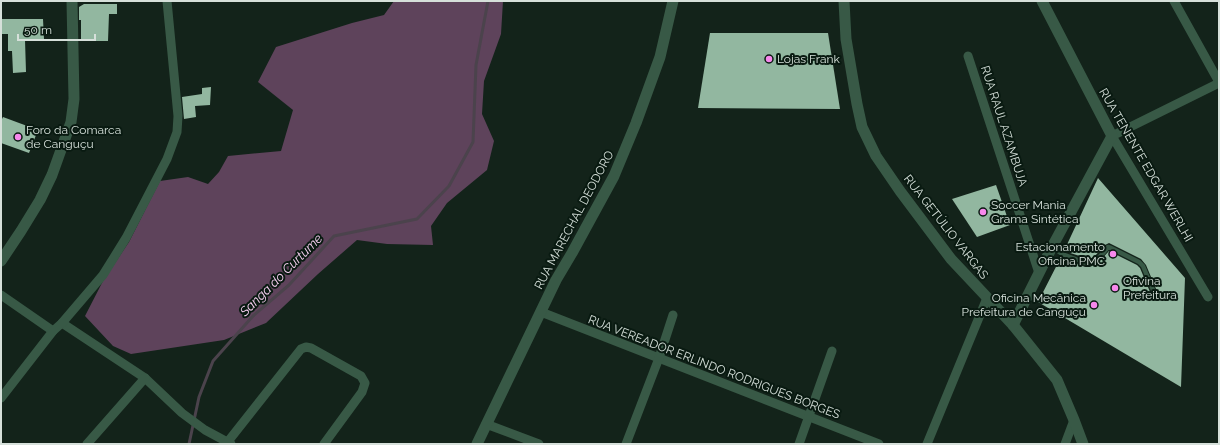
<svg xmlns="http://www.w3.org/2000/svg" width="1220" height="445" viewBox="0 0 1220 445" font-family="Raleway,sans-serif">
<style>
.forest{fill:#5e435b}
.lines{fill:none;stroke-linecap:round;stroke-linejoin:round}
.stream{stroke:#4b434c;stroke-width:3}
.building{fill:#92b7a0}
.service{stroke:#385946;stroke-width:4.5}
.minor{stroke:#385946;stroke-width:9}
.tertiary{stroke:#385946;stroke-width:11}
.poi-dot{fill:#f788ec;stroke:#091a11;stroke-width:1.5}
.labels{text-anchor:middle;dominant-baseline:central;stroke-width:4;stroke-linejoin:round;paint-order:stroke}
.poi-label{font-size:12px;fill:#d6e0da;stroke:#091a11;text-anchor:start}
.street-label{font-size:12px;fill:#d6e0da;stroke:#091a11}
.water-label{font-size:13px;font-style:italic;fill:#fcd2f6;stroke:#091a11}
</style>
<rect width="100%" height="100%" fill="#13231a"/>
<path class="forest" d="M394,1h109l-2,33 -17,47 -2,33 12,27 -7,29 -40,33 -16,23 2,19 -46,-1 -30,-4 -39,34 -52,49 -42,17 -93,14 -18,-8 -28,-30 18,-35 26,-39 31,-61 28,-4 20,7 11,-12 9,-16 53,-5 12,-41 -35,-28 18,-35 76,-24 32,-8z"/>
<g class="lines">
<path class="stream" d="M189,444l10,-47 14,-36 40,-45 36,-31 45,-49 83,-17 32,-33 24,-44 3,-77 12,-64"/>
</g>
<g class="building">
<path d="M84,4h33v10h-8l-1,27h-27v-21h-2v-13z"/>
<path d="M1,19h42l1,20 -19,1 1,32 -13,1 -1,-22h-4v-17h-7z"/>
<path d="M710,33h118l12,76 -142,-1z"/>
<path d="M211,87l-1,18 -15,1 1,11 -12,2 -2,-22 20,-3v-6z"/>
<path d="M3,117l35,13 -9,23 -28,-10v-22z"/>
<path d="M1098,178l87,100 -4,109 -143,-85 23,-45 24,10h5l8,-4 11,-12 28,14 3,3 13,31 3,2 3,-2v-3l-13,-31 -5,-6 -32,-16 -4,2 -11,12 -5,2 -25,-8z"/>
<path d="M996,185l14,40 -33,12 -25,-38z"/>
</g>
<g class="lines">
<path class="service" d="M1052,247l10,7 24,9c10,1 16,-9 22,-16l3,1 28,14 4,4 13,31"/>
<g class="minor">
<path d="M1174,1l45,81"/>
<path d="M968,56l71,217"/>
<path d="M1,295l52,36"/>
<path d="M1208,297l-96,-161 107,-53"/>
<path d="M541,312l338,132"/>
<path d="M62,323l83,55 37,35 23,17 26,14"/>
<path d="M1,398l52,-67 9,-8 41,-48 23,-37 41,-79 10,-27 1,-16 -11,-115"/>
<path d="M486,424l53,20"/>
<path d="M87,444l58,-66"/>
<path d="M226,444l75,-95 5,-2 5,1 50,28 4,7 -3,9 -38,52"/>
<path d="M626,444l33,-86 14,-43"/>
<path d="M799,444l33,-93"/>
<path d="M927,444l60,-146"/>
<path d="M1065,444l9,-24"/>
</g>
<g class="tertiary">
<path d="M844,1l2,38 11,65 5,23 14,29 24,35 51,68 62,66 44,55 17,40 9,24"/>
<path d="M1,261l20,-30 19,-31 12,-25 19,-53 3,-23 -2,-98"/>
<path d="M1013,325l39,-78 60,-111 -70,-135"/>
<path d="M477,444l79,-164 16,-27 42,-77 22,-53 24,-66 13,-56"/>
</g>
</g>
<g class="poi-dot">
<circle cx="769" cy="59" r="4"/>
<circle cx="18" cy="137" r="4"/>
<circle cx="983" cy="212" r="4"/>
<circle cx="1113" cy="254" r="4"/>
<circle cx="1115" cy="288" r="4"/>
<circle cx="1094" cy="305" r="4"/>
</g>
<g class="labels">
<g class="poi-label">
<text x="777" y="59">Lojas Frank</text>
<text x="26" y="130">Foro da Comarca<tspan x="26" dy="14">de Canguçu</tspan></text>
<text x="991" y="205">Soccer Mania<tspan x="991" dy="14">Grama Sintética</tspan></text>
<text x="1105" y="247" text-anchor="end">Estacionamento<tspan x="1105" dy="14">Oficina PMC</tspan></text>
<text x="1123" y="281">Ofivina<tspan x="1123" dy="14">Prefeitura</tspan></text>
<text x="1086" y="298" text-anchor="end">Oficina Mecânica<tspan x="1086" dy="14">Prefeitura de Canguçu</tspan></text>
</g>
<g class="street-label">
<text transform="translate(1004 126) rotate(72)">RUA RAUL AZAMBUJA</text>
<text transform="translate(1146 165) rotate(60)">RUA TENENTE EDGAR WERLHI</text>
<text transform="translate(574 220) rotate(-62)">RUA MARECHAL DEODORO</text>
<text transform="translate(946 227) rotate(52)">RUA GETÚLIO VARGAS</text>
<text transform="translate(714 367) rotate(21)">RUA VEREADOR ERLINDO RODRIGUES BORGES</text>
</g>
<g class="water-label">
<text transform="translate(281 275) rotate(-45)">Sanga do Curtume</text>
</g>
</g>
<rect width="1220" height="445" fill="none" stroke="#d6e0da" stroke-width="4"/>
<path d="M18 34v6h77v-6" fill="none" stroke="#d6e0da" stroke-width="2"/>
<text x="24" y="34" font-size="12" fill="#d6e0da" stroke="#091a11" stroke-width="3" paint-order="stroke">50 m</text>
</svg>
